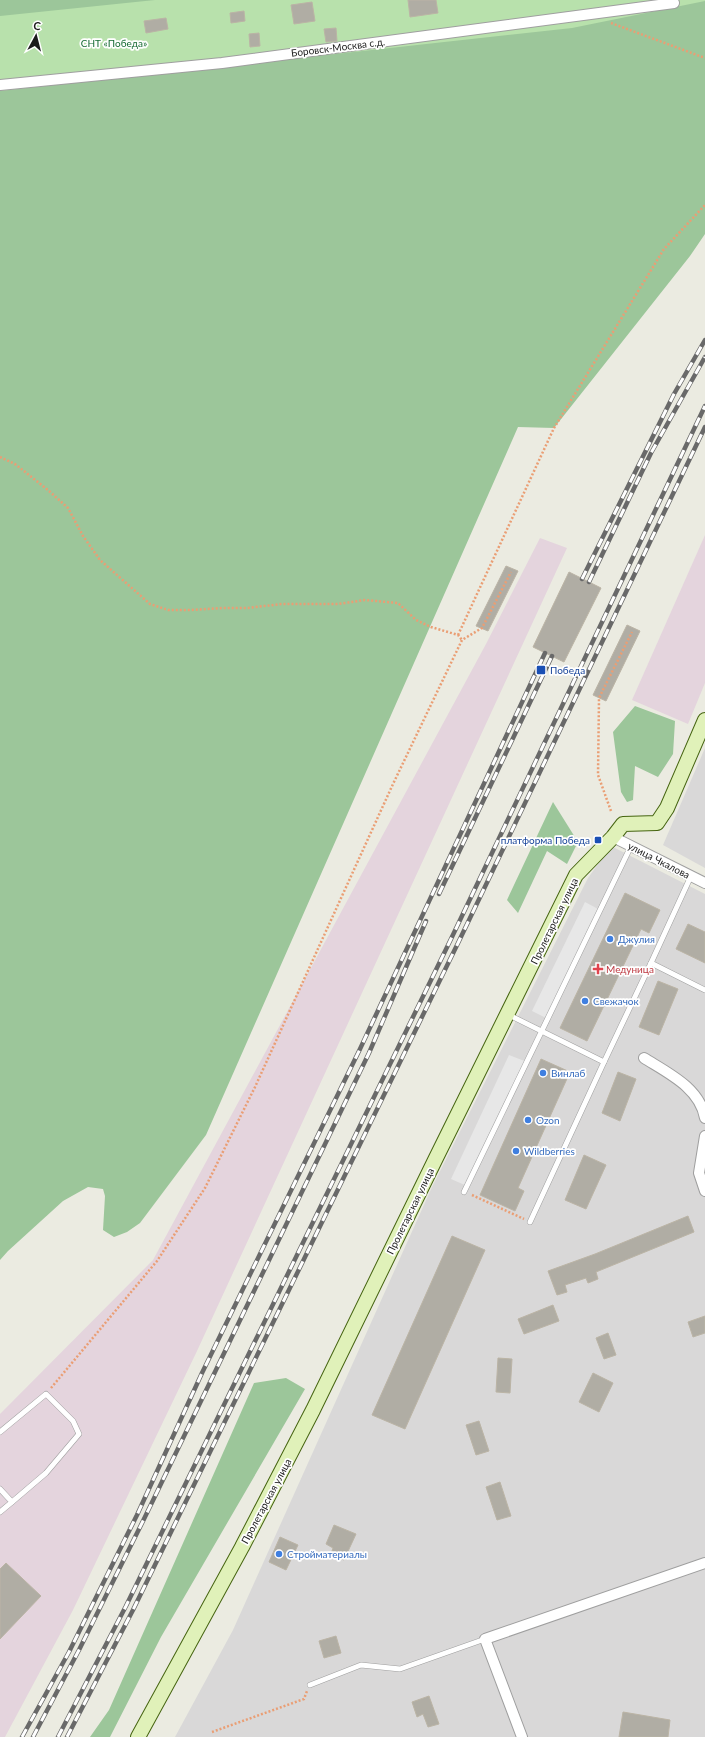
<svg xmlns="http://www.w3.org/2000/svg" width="705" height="1737" viewBox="0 0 705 1737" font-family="Lato,sans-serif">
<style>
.residential{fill:#d9d8d8}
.industrial{fill:#e4d4dd}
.grass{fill:#b8e1ac}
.forest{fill:#9cc69a}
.parking{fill:#e7e7e7}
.building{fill:#b0ada4;stroke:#bbb4a5}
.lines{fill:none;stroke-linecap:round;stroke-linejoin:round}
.lane-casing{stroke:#9f9f9f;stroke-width:6}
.street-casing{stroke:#9f9f9f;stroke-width:12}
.secondary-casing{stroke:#456410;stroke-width:16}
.path{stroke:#ea9e74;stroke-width:2.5;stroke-dasharray:2 2;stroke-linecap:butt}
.lane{stroke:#fff;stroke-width:5}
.street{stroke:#fff;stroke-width:10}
.secondary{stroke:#e0f1b9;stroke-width:14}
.rail-casing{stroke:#696969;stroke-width:4.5}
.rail{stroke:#fff;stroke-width:3;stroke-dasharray:9;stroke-linecap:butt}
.transit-dot{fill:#1a4fb4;stroke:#fff;stroke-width:1.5}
.shop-dot{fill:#3f7fe0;stroke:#fff;stroke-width:1.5}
.health-dot{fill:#e0444e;stroke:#fff;stroke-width:1.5}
.labels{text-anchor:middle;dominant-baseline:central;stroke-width:3.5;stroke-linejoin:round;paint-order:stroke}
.park-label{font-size:10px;fill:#166b33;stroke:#fff}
.street-label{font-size:10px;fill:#1b1b1b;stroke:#fff}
.transit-label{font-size:10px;fill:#164399;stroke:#fff;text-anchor:start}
.shop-label{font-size:10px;fill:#366cbe;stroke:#fff;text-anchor:start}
.health-label{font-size:10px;fill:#be3a42;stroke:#fff;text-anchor:start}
</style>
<rect width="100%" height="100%" fill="#ebebe1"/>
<g class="residential">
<path d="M705,748v120l-42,-23z"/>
<path d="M611,846l94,48v843h-530l58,-107 199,-443 156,-309z"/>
</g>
<g class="industrial">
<path d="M705,535v148l-17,41 -56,-24z"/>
<path d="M540,538l27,10 -370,803 -124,259 -68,127h-5v-323l153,-154 333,-616z"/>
</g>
<path class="grass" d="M112,0h593v10l-379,54 -326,35v-87z"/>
<g class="forest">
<path d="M0,0h155l-155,16z"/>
<path d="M705,1v233l-15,22 -136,172 -36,-1 -312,708 -66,88 -13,9 -13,5 -11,-7 2,-34 -2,-7 -15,-2 -25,14 -55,50 -8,9v-1169l572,-63z"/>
<path d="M635,706l40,15 -2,33 -15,23 -23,-11 -2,34 -6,2 -6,-10 -8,-60z"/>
<path d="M553,802l25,40 -11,22 -20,-13 -29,62 -11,-13z"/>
<path d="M286,1378l19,11 -144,248 -51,100h-20l19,-27 145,-327z"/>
</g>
<g class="parking">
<path d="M585,902l15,8 -52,109 -16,-8z"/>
<path d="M509,1055l18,7 -60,124 -16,-7z"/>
</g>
<g class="building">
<path d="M408,0h28l2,13 -28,4z"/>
<path d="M312,2l3,19 -21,3 -3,-19z"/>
<path d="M244,11l1,10 -14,2 -1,-10z"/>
<path d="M166,18l2,11 -22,4 -2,-12z"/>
<path d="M336,28l1,13 -11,1 -2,-13z"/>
<path d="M259,33l1,13 -10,1 -1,-13z"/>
<path d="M506,566l12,5 -30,60 -12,-5z"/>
<path d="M569,572l32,16 -37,74 -31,-15z"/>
<path d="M627,625l13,6 -34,70 -13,-6z"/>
<path d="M625,893l35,17 -11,23 -8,-4 -54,112 -27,-13z"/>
<path d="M688,924l17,8v31l-29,-14z"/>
<path d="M658,981l20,8 -19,46 -20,-8z"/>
<path d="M541,1059l29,13 -52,116 6,3 -9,20 -35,-16z"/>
<path d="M618,1072l18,7 -16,42 -18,-8z"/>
<path d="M584,1155l22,10 -20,44 -21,-9z"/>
<path d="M688,1216l6,16 -98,40 2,7 -10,4 -2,-5 -21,7 2,7 -10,3 -9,-24 47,-17z"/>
<path d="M452,1236l33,14 -80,179 -33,-14z"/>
<path d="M553,1305l6,16 -35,13 -6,-15z"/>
<path d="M705,1316v17l-12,4 -5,-15z"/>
<path d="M608,1333l8,22 -12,4 -8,-21z"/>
<path d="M498,1358l14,1 -2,34 -14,-1z"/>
<path d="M593,1373l20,10 -14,29 -20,-10z"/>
<path d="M479,1421l10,30 -13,4 -10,-30z"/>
<path d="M500,1482l11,34 -14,4 -11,-33z"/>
<path d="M334,1525l22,9 -12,26 -13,-6 2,-6 -7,-4z"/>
<path d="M280,1537l18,8 -12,25 -17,-8z"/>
<path d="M6,1563l35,33 -41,43v-70z"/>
<path d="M336,1636l5,17 -17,5 -5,-17z"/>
<path d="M429,1696l10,28 -11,3 -5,-13 -6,3 -5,-15z"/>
<path d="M623,1712l47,8 -2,17h-49z"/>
</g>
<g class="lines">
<g class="lane-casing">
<g id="lane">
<path d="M651,963l40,-87"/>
<path d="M509,1015l95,47 -74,160"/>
<path d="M604,1062l47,-99 54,27"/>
<path d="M464,1192l167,-346"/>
<path d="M0,1432l46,-38 27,27 6,13 -33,39 -34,29"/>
<path d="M0,1489l12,13 -12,10"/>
<path d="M310,1685l51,-20 39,4 85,-30"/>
</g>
</g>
<g class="street-casing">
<g id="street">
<path d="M0,85l222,-22 452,-60"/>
<path d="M613,837l92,46"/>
<path d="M644,1058c24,15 56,30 61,60"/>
<path d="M705,1136l-6,37 6,18"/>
<path d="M522,1737l-37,-98 220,-76"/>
</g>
</g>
<g class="secondary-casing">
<path id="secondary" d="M138,1737l104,-190 71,-137 123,-252 140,-283 37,-38 10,-13 34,-1 10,-15 38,-88"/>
</g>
<g class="path">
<path d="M611,23l94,35"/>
<path d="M0,457l15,7 33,26 20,18 15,28 17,24 50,44 18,6h22l33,-2h25l33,-4h57l27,-4 33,3 18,17 15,7 27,8 4,5"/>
<path d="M458,635l96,-207 110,-179 41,-44"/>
<path d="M611,811l-13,-36 1,-77 33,-66"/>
<path d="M472,1195l52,24"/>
<path d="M51,1388l106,-127 48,-73 50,-101 138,-303 69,-144 20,-12 29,-56"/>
<path d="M212,1732l92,-33 3,-8"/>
</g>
<use href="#lane" class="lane"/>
<use href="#street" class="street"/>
<use href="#secondary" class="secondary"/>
<g class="rail-casing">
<g id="rail">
<path d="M582,579l92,-185 31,-54"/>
<path d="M589,582l62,-129 54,-96"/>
<path d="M439,894l113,-238"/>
<path d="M22,1737l47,-85 68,-137 65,-142 158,-324 185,-396"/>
<path d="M33,1737l46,-87 65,-131 225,-466 57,-132"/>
<path d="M58,1737l68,-131 325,-667 254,-533"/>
<path d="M67,1737l66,-127 326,-669 246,-514"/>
</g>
</g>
<use href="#rail" class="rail"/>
</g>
<g class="transit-dot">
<rect x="536" y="665" width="10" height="10" rx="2"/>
<rect x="594" y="836" width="8" height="8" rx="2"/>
</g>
<g class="shop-dot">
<circle cx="610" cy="939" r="4"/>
<circle cx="585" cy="1001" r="4"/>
<circle cx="543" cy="1073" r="4"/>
<circle cx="528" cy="1120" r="4"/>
<circle cx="516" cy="1151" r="4"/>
<circle cx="279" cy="1554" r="4"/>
</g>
<path class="health-dot" d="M596 963h4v4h4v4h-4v4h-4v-4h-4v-4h4z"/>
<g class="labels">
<g class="park-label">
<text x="114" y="43">СНТ «Победа»</text>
</g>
<g class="street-label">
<text transform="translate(338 47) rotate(-7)">Боровск-Москва с.д.</text>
<text transform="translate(659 860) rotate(27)">улица Чкалова</text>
<text transform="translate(554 921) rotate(-64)">Пролетарская улица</text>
<text transform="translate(410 1211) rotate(-64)">Пролетарская улица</text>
<text transform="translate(266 1501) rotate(-62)">Пролетарская улица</text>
</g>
<g class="transit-label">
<text x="550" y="670">Победа</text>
<text x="590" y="840" text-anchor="end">платформа Победа</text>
</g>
<g class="shop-label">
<text x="618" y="939">Джулия</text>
<text x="593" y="1001">Свежачок</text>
<text x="551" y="1073">Винлаб</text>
<text x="536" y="1120">Ozon</text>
<text x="524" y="1151">Wildberries</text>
<text x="287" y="1554">Стройматериалы</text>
</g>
<g class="health-label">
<text x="606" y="969">Медуница</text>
</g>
</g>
<g transform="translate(36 36) rotate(7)" stroke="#ffffff" stroke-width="3" paint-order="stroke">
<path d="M0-3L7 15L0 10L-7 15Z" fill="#1b1b1b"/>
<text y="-6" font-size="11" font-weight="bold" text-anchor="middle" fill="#1b1b1b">С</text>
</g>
</svg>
